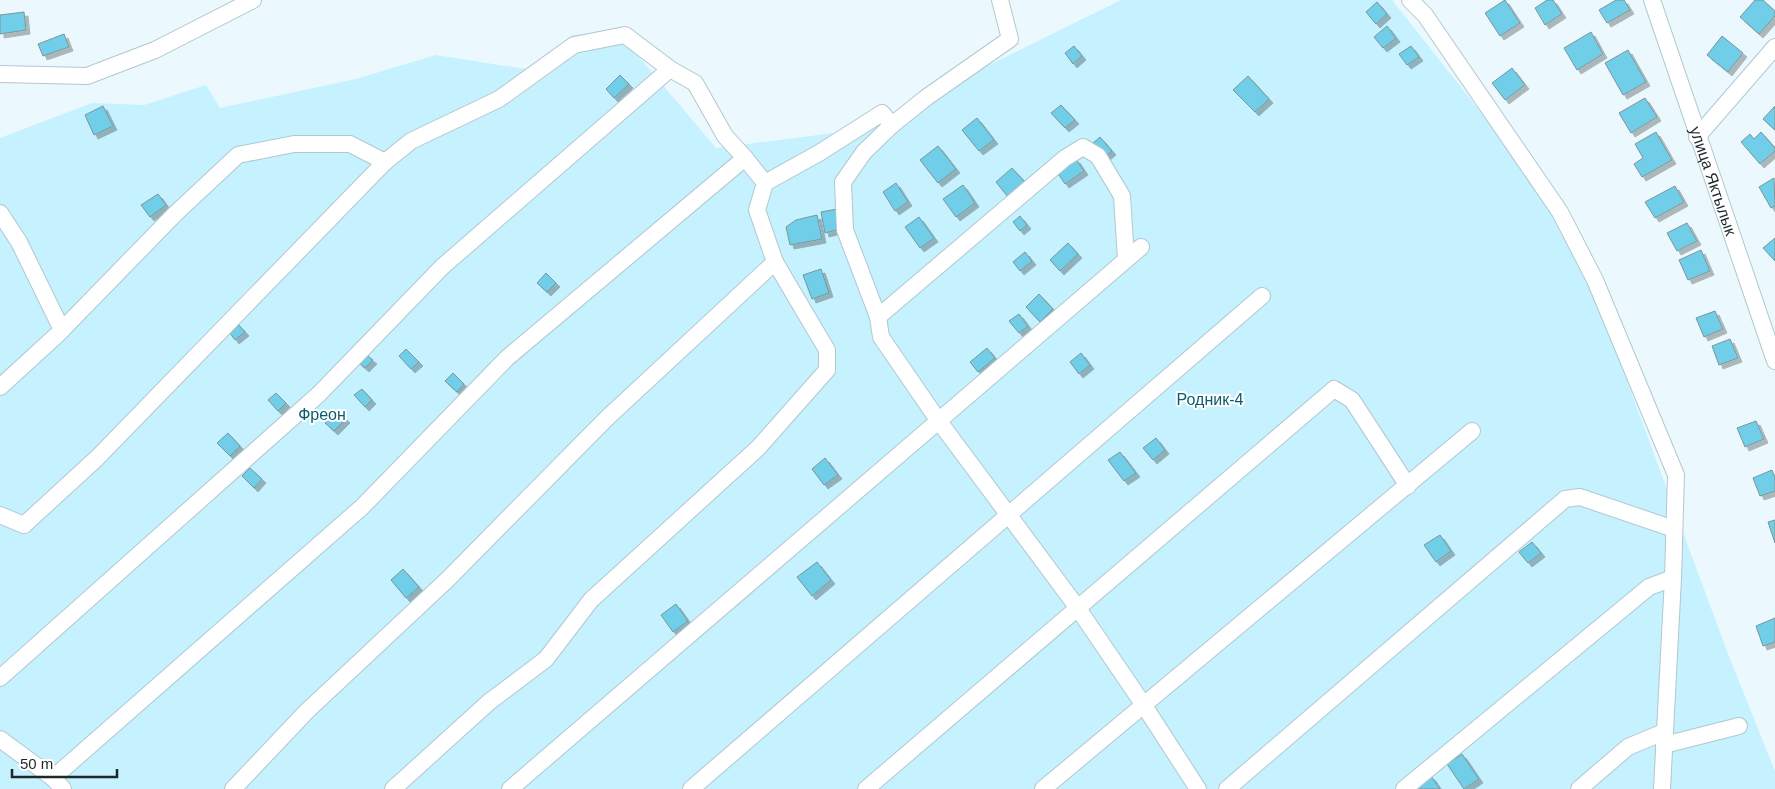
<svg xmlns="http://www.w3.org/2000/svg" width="1775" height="789" viewBox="0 0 1775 789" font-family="Helvetica,sans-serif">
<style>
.green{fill:#c6f1fe}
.building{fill:#6fcee8;stroke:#7d949a;filter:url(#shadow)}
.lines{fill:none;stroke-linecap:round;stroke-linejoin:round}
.minor-casing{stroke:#b1c8cf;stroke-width:18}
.minor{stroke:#fff;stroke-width:16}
.labels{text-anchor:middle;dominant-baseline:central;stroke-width:4;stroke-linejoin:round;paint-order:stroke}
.street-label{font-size:16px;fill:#1e272a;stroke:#fff}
.park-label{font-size:16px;fill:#0a5d6f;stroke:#fff}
</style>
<defs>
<filter id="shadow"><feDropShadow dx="4" dy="4" stdDeviation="0" flood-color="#0004"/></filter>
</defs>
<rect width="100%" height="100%" fill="#ebf9fe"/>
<path class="green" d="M1121,0h271l177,224 159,430 47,117v18h-1775v-651l92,-35 52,2 62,-20 14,23 136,-29 80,-24 89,14 48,-34 44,-4 99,117 141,-18z"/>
<g class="building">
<path d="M1505,0l15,23 -20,13 -15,-23z"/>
<path d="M1547,0h6l9,14 -17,11 -10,-17z"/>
<path d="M1616,0h8l6,10 -23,13 -8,-13z"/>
<path d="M1755,0h8l12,11v5l-16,18 -19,-17z"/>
<path d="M1377,2l10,12 -11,10 -10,-12z"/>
<path d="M24,12l2,18 -26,4v-19z"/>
<path d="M1387,26l9,12 -13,10 -9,-11z"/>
<path d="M1591,32l12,22 -26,16 -13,-22z"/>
<path d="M64,34l5,13 -26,9 -5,-12z"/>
<path d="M1722,36l21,17 -15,19 -21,-17z"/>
<path d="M1074,46l8,10 -9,8 -8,-11z"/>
<path d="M1411,46l8,11 -12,8 -8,-11z"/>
<path d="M1628,50l18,32 -23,13 -18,-32z"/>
<path d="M1512,68l13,17 -20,15 -13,-17z"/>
<path d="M620,75l9,9 -15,14 -8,-9z"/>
<path d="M1248,76l21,23 -14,13 -22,-22z"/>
<path d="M1645,98l12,19 -26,16 -12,-20z"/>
<path d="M1061,105l14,15 -10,8 -14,-15z"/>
<path d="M103,106l10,20 -19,9 -9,-20z"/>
<path d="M1775,106v24l-12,-11z"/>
<path d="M977,118l17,22 -15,11 -17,-21z"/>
<path d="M1656,132l16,28 -30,17 -8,-13 9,-6 -8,-14z"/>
<path d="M1761,132l14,16v3l-15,13 -19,-22 9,-8 4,5z"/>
<path d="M1100,137l12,14 -7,6 -13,-13z"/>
<path d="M938,146l18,23 -18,14 -18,-23z"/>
<path d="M1076,159l8,12 -19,13 -8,-12z"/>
<path d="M1012,168l13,14 -17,15 -12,-15z"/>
<path d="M1774,178l1,28 -4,2 -12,-21z"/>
<path d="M896,183l12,19 -13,9 -12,-19z"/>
<path d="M963,185l12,18 -19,14 -13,-18z"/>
<path d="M1675,186l9,16 -29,16 -10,-16z"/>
<path d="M158,194l8,11 -16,12 -9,-12z"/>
<path d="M837,209l4,20 -16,4 -4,-21z"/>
<path d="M817,215l5,24 -32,6 -4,-18 10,-7z"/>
<path d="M1020,216l7,9 -7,6 -7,-9z"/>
<path d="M919,217l15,21 -14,10 -15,-21z"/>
<path d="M1687,223l10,18 -20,10 -10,-18z"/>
<path d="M1775,238v23l-12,-13z"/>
<path d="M1068,243l10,11 -18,17 -10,-11z"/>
<path d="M1701,250l9,21 -22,9 -9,-20z"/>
<path d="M1025,252l7,9 -12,10 -7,-9z"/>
<path d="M821,269l8,24 -17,6 -9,-24z"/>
<path d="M546,273l10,10 -9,9 -10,-9z"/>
<path d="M1039,294l14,15 -13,13 -14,-15z"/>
<path d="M1715,311l8,18 -19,8 -8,-19z"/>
<path d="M1019,314l9,12 -9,7 -10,-12z"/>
<path d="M239,325l6,7 -10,8 -5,-7z"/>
<path d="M1730,339l8,19 -19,7 -7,-19z"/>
<path d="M987,348l8,10 -17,14 -8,-10z"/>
<path d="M406,349l13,13 -8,7 -12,-13z"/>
<path d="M364,353l9,7 -8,8 -8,-7z"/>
<path d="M1081,353l9,12 -11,9 -9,-12z"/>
<path d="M453,373l11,11 -7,8 -12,-11z"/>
<path d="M362,389l10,11 -7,7 -11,-12z"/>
<path d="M276,393l10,10 -8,8 -10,-11z"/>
<path d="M337,411l9,8 -12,12 -9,-8z"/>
<path d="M1756,421l8,18 -19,8 -8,-19z"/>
<path d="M228,433l12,13 -10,10 -13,-13z"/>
<path d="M1156,438l9,12 -12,10 -10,-12z"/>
<path d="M1120,452l16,21 -12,8 -16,-21z"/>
<path d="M825,458l13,17 -14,10 -12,-16z"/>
<path d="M250,468l12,11 -8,9 -12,-12z"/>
<path d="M1772,470l3,8v13l-15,5 -7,-18z"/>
<path d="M1775,520v23l-7,-21z"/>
<path d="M1440,535l11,16 -15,11 -12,-17z"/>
<path d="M1532,542l9,11 -13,10 -9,-11z"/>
<path d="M817,562l14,18 -19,16 -15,-19z"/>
<path d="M403,569l16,18 -13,11 -15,-18z"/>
<path d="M676,604l12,17 -15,11 -12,-17z"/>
<path d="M1775,618v24l-12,4 -7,-20z"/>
<path d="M1462,754l17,25 -15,10 -17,-25z"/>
<path d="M1431,776l9,13h-22l-2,-2z"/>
</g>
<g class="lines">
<g class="minor-casing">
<g id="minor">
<path d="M1000,0l10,39 -83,58 -35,28 -28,27 -21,30 2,48 33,87 3,20 57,83 139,187 66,97 55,85"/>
<path d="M1410,0l15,15 135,197 35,68 81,195 -3,103 -11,211"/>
<path id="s1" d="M1652,0l123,361"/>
<path d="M0,74l87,2 68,-26 98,-50"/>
<path d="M1697,137l78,-90"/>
<path d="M0,213l19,29 43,88"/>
<path d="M878,317l187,-159 18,-11 15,9 24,40 4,63"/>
<path d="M0,387l58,-53 118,-121 62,-58 56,-11h56l35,18"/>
<path d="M0,515l24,10 73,-67 288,-296 26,-21 88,-42 75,-54 51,-10 45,34"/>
<path d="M0,678l319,-284 123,-127 228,-198 25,14 30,53 20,22 20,25"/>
<path d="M0,739l53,39 10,11"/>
<path d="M1664,745l75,-19"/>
<path d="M53,778l309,-271 145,-149 238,-200"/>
<path d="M233,789l74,-78 140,-131 160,-162 168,-156"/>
<path d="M393,789l96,-87 57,-43 45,-59 167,-152 69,-78v-20l-52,-88 -18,-52 8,-27 54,-30 63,-40 10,12"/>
<path d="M510,789l631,-542"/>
<path d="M691,789l571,-493"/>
<path d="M866,789l468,-400 18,11 56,86"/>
<path d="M1043,789l429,-358"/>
<path d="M1227,789l338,-290 15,-2 94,32"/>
<path d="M1404,789l245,-202 24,-9"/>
<path d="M1579,789l49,-42 36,-15"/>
</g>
</g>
<use href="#minor" class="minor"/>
</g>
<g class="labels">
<g class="street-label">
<text stroke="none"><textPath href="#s1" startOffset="191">улица Яктылык</textPath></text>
</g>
<g class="park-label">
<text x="1210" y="399">Родник-4</text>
<text x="322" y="414">Фреон</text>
</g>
</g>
<path d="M12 769v8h105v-8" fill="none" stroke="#1e272a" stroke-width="2.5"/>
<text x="20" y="769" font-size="15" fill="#1e272a" stroke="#ffffff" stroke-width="4" paint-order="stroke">50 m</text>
</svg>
